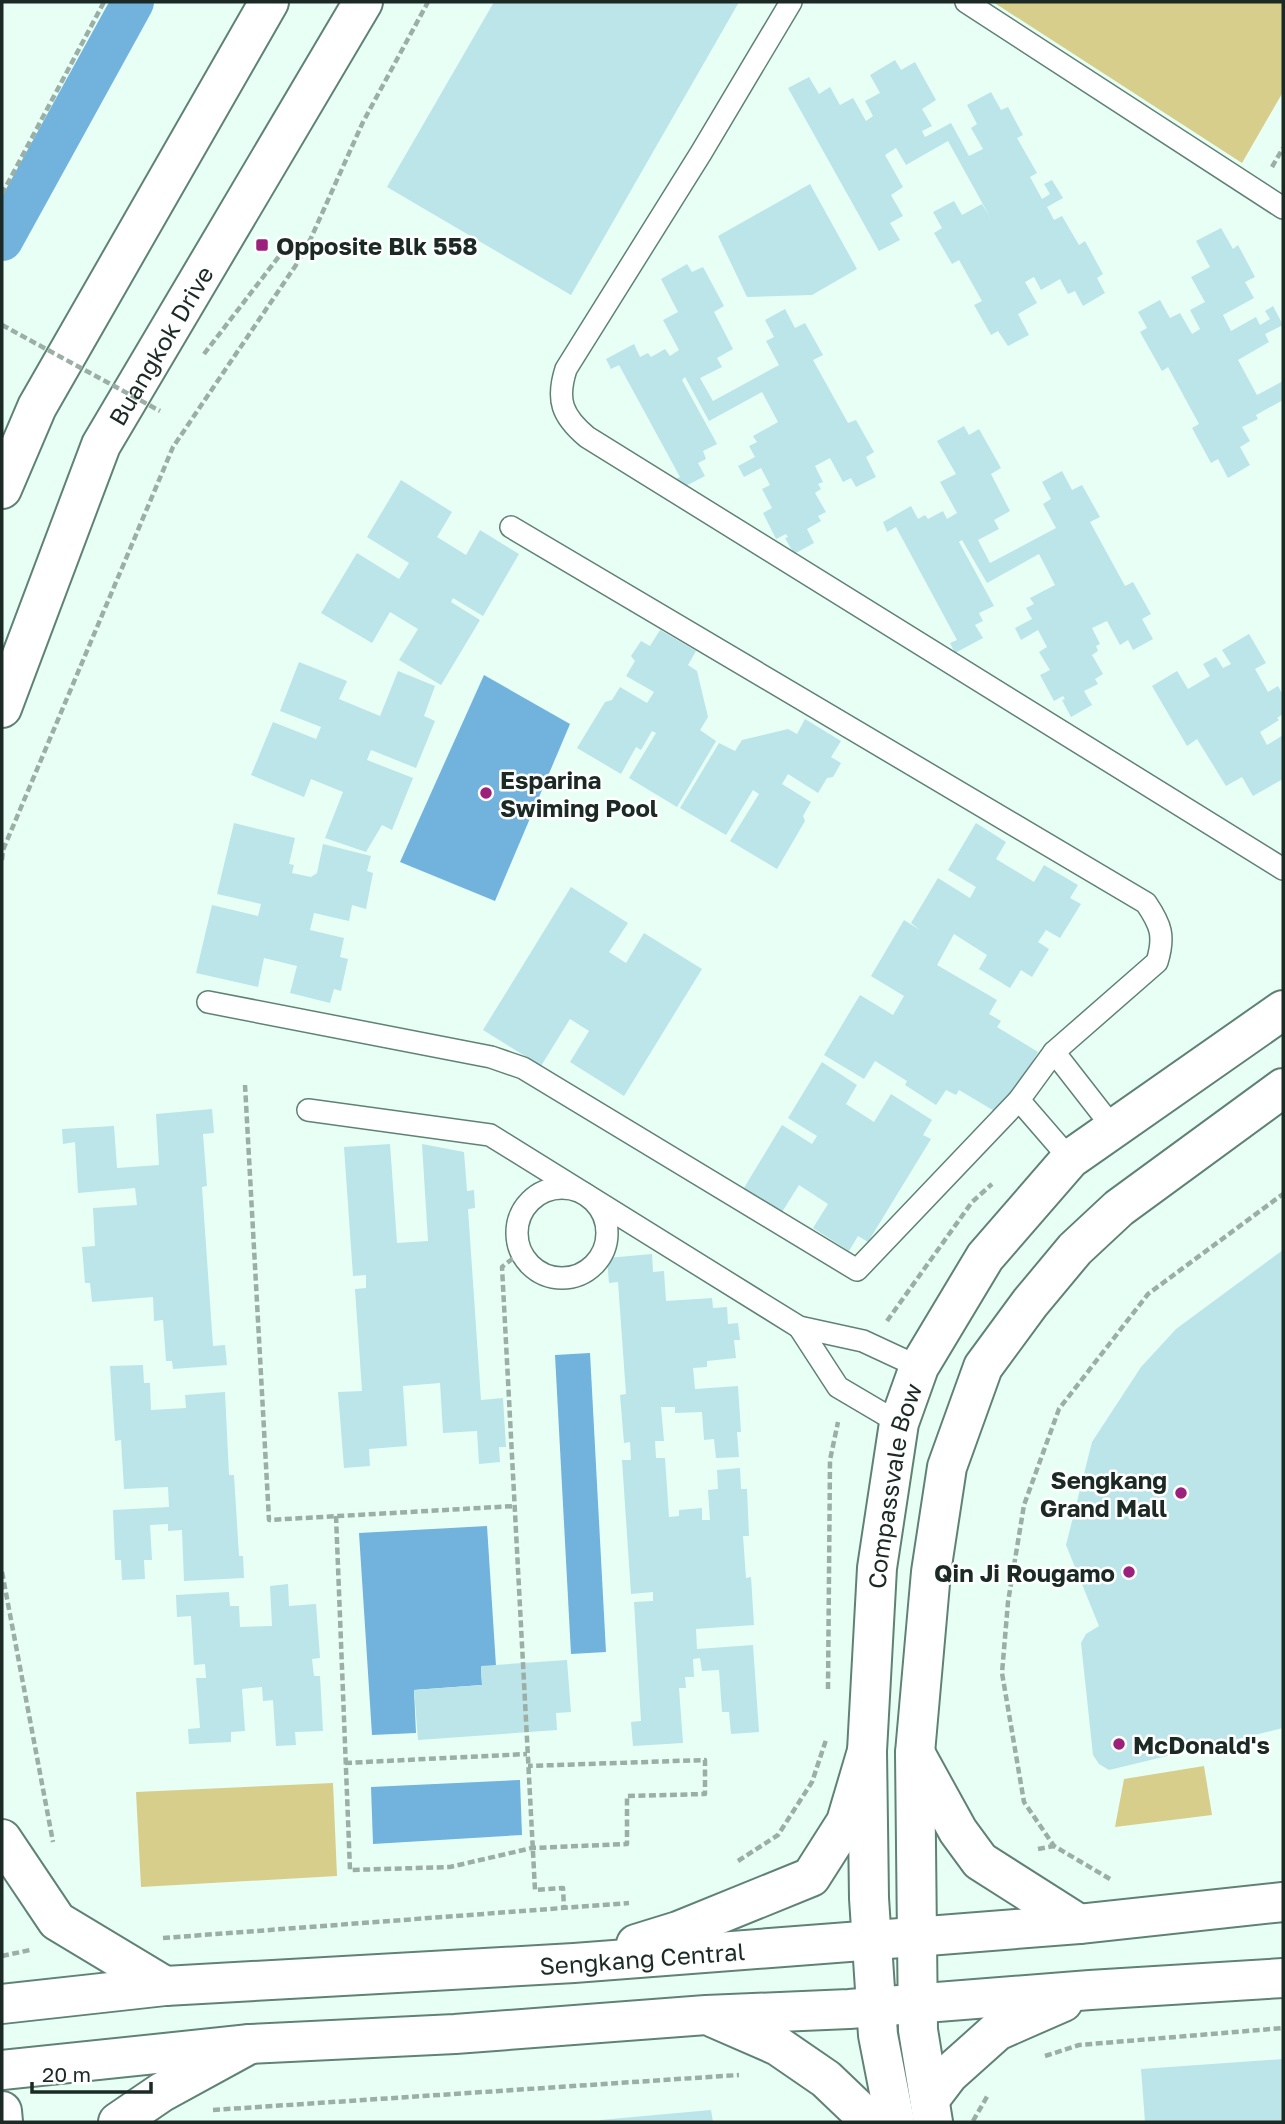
<svg xmlns="http://www.w3.org/2000/svg" width="1285" height="2124" viewBox="0 0 1285 2124" font-family="'Golos Text',sans-serif">
<style>
.green{fill:#d8ce8c}
.water{fill:#72b3dd}
.lines{fill:none;stroke-linecap:round;stroke-linejoin:round}
.canal{stroke:#72b3dd;stroke-width:42}
.building{fill:#bbe5e9}
.service-casing{stroke:#608275;stroke-width:24}
.minor-casing{stroke:#608275;stroke-width:42}
.tertiary-casing{stroke:#608275;stroke-width:42}
.primary-casing{stroke:#608275;stroke-width:42}
.path{stroke:#9bafa6;stroke-width:4.5;stroke-dasharray:7 3.5;stroke-linecap:butt}
.service{stroke:#fff;stroke-width:21}
.minor{stroke:#fff;stroke-width:38}
.tertiary{stroke:#fff;stroke-width:38}
.primary{stroke:#fff;stroke-width:38}
.path-bridge{stroke:#9bafa6;stroke-width:4.5;stroke-dasharray:7 3.5;stroke-linecap:butt}
.poi-dot{fill:#9b217a;stroke:#fff;stroke-width:2.5}
.labels{text-anchor:middle;dominant-baseline:central;stroke-width:5;stroke-linejoin:round;paint-order:stroke}
.poi-label{font-size:24px;font-weight:bold;fill:#1b2a24;stroke:#fff;text-anchor:start}
.street-label{font-size:24px;fill:#1b2a24;stroke:#fff}
</style>
<rect width="100%" height="100%" fill="#e8fff5"/>
<g class="green">
<path d="M993,2h290v90l-41,71z"/>
<path d="M1204,1766l8,49 -97,12 9,-48z"/>
<path d="M333,1783l4,93 -196,11 -5,-95z"/>
</g>
<g class="water">
<path d="M484,675l86,49 -75,177 -95,-39z"/>
<path d="M590,1353l16,299 -35,2 -16,-299z"/>
<path d="M487,1526l9,140h-15l1,19 -68,5 2,43 -44,2 -13,-202z"/>
<path d="M520,1780l2,55 -149,9 -2,-57z"/>
</g>
<g class="lines">
<path class="canal" d="M2,240l131,-238"/>
</g>
<g class="building">
<path d="M494,2h245l-168,293 -184,-108z"/>
<path d="M895,60l6,10 14,-8 21,38 -14,9 10,17 -10,5 3,6 26,-14 18,33 14,-7 -12,-21 6,-4 -10,-19 24,-13 10,18 7,-3 15,28 -6,3 20,35 -7,4 12,22 8,-5 -6,-10 8,-4 11,18 -16,9 7,13 8,-4 17,29 6,-4 18,33 -6,4 8,15 -22,13 -8,-15 -7,3 -8,-15 -19,11 -7,-13 -9,5 12,21 -19,11 11,21 -21,11 -10,-15 -7,4 -17,-30 8,-4 -23,-41 -7,4 -18,-31 8,-5 -9,-16 21,-11 8,14 20,-11 8,13 -42,-76 -42,24 -10,-17 -11,7 18,32 -12,8 12,21 -13,7 10,17 -21,11 -91,-163 21,-11 10,17 11,-7 10,18 13,-7 13,23 7,-5 -8,-15 15,-8 -10,-18z"/>
<path d="M810,184l47,85 -45,26 -65,2 -29,-61z"/>
<path d="M1221,228l12,21 5,-4 17,32 -10,5 9,16 -31,17 8,16 25,-14 4,8 10,-6 -5,-8 8,-5 10,19 -18,9 4,8 -31,18 19,35 26,-14v19l-27,15 2,4 -16,8 8,14 -10,6 10,18 -22,13 -10,-19 -7,4 -19,-35 7,-4 -31,-57 -6,4 -22,-39 7,-4 -9,-16 22,-12 10,18 10,-5 12,21 8,-5 -10,-19 15,-8 -14,-25 19,-10 -14,-26z"/>
<path d="M687,264l5,8 11,-5 21,39 -10,6 19,37 -16,9 5,9 -22,11 13,23 66,-36 -13,-24 8,-4 -9,-17 20,-11 10,19 10,-5 18,32 -10,5 35,63 8,-3 18,32 -8,5 10,20 -20,10 -5,-9 -8,4 -13,-24 -15,8 8,16 -5,2 3,5 -6,4 11,19 -8,4 3,5 -14,8 7,14 -20,11 -9,-16 3,-1 -2,-3 -10,5 -13,-26 9,-5 -10,-19 8,-4 -9,-17 -17,9 -6,-11 17,-9 -6,-11 8,-4 -4,-6 25,-14 -16,-30 -53,29 -24,-44 -3,3 35,64 -14,7 3,8 -8,4 7,13 -27,14 -5,-9 7,-4 -61,-112 -8,4 -5,-10 28,-15 6,13 8,-4 3,4 14,-8 5,7 9,-6 -16,-30 15,-8 -17,-33z"/>
<path d="M964,426l5,9 10,-6 22,39 -10,6 19,37 -16,9 5,9 -21,11 12,23 66,-35 -13,-24 8,-5 -9,-17 20,-11 10,19 10,-5 18,32 -10,5 35,64 8,-4 18,32 -9,5 11,20 -20,11 -5,-10 -8,5 -13,-24 -15,7 8,16 -4,2 2,5 -6,4 11,19 -8,5 3,5 -14,7 8,14 -21,12 -9,-17 3,-1 -2,-3 -9,5 -14,-26 10,-5 -11,-18 8,-5 -9,-17 -17,10 -6,-12 17,-9 -6,-11 8,-4 -4,-6 25,-13 -16,-31 -52,29 -25,-43 -3,2 35,64 -15,7 4,8 -8,4 8,13 -28,15 -5,-10 7,-3 -61,-113 -9,5 -4,-10 28,-16 7,13 7,-4 3,4 15,-8 4,8 10,-6 -17,-31 16,-8 -19,-33z"/>
<path d="M401,480l51,32 -15,25 29,18 14,-25 39,24 -36,62 -30,-18 -2,4 29,18 -39,65 -42,-25 19,-31 -28,-17 -18,31 -51,-30 36,-60 42,26 10,-16 -42,-26z"/>
<path d="M660,630l36,21 -8,14 9,6 11,46 -8,13 16,11 -39,66 -48,-29 27,-45 -4,-2 -11,19 -5,-3 -15,27 -44,-26 28,-46 7,-2 8,-13 27,16 7,-11 -28,-16 9,-15 -4,-5 10,-15 9,5z"/>
<path d="M1249,634l17,29 -11,6 13,23 10,-6 5,9v19l-6,4 2,2 -19,12 7,13 16,-10v48l-2,-3 -28,16 -11,-19 -16,9 -29,-47 -10,7 -35,-60 25,-15 11,18 22,-13 -7,-12 13,-7 7,11 8,-4 -9,-14z"/>
<path d="M299,662l48,19 -8,18 41,17 18,-45 37,15 -11,30 11,5 -19,47 -45,-18 -4,10 46,18 -21,52 -10,-5 -16,27 -41,-14 18,-46 -32,-13 -7,18 -53,-22 22,-53 43,17 5,-12 -41,-16z"/>
<path d="M805,719l36,22 -10,16 10,6 -8,14 -6,1 -9,15 -30,-19 -6,10 29,18 -8,14 2,5 -28,48 -47,-28 29,-47 -6,-4 -27,45 -46,-27 39,-65 16,8 7,-11 46,-11 9,5z"/>
<path d="M234,823l61,15 -6,26 5,1 -2,8 19,4 6,-4 6,-29 48,12 -4,15 6,2 -7,36 -14,-4 -3,16 -35,-8 -4,17 34,8 -4,19 8,2 -7,32 -7,-2 -4,14 -40,-10 7,-27 -33,-8 -6,29 -62,-14 16,-68 46,11 3,-12 -44,-10z"/>
<path d="M976,823l30,19 -10,17 38,23 10,-17 34,20 -8,13 11,6 -21,34 -14,-8 -8,12 11,7 -17,28 -11,-7 -11,18 -31,-19 8,-14 -33,-21 -17,31 60,35 -8,14 12,7 -4,6 41,25 -37,63 -42,-25 -3,5 -10,-5 -10,15 -31,-20 2,-4 -32,-20 -11,18 -40,-24 36,-60 33,20 11,-19 -33,-20 33,-56 16,10 -9,-7 27,-45 32,20 6,-11 -28,-17z"/>
<path d="M571,887l57,36 -19,29 17,11 18,-30 58,36 -78,127 -54,-34 19,-31 -19,-12 -29,47 -58,-36z"/>
<path d="M822,1062l35,23 -11,19 28,18 17,-28 41,26 -9,15 8,4 -63,103 -10,-6 -9,15 -36,-23 15,-24 -29,-19 -17,27 -38,-24 38,-63 30,19 5,-8 -29,-18z"/>
<path d="M212,1109l2,24 -11,1 4,52 -5,1 11,159 12,-1 2,20 -54,4 -1,-8h-6l-3,-41 -9,1 -1,-24 -61,5 -2,-19h-5l-3,-36 13,-1 -2,-38 44,-3 -2,-17 -57,5 -3,-51 -12,2 -1,-15 52,-3 3,42 42,-3 -3,-51z"/>
<path d="M390,1144l7,99 31,-2 -6,-97 42,8 3,39 7,-1 1,18 -7,1 13,191 22,-2 3,49h-7l1,15 -21,2 -2,-33 -34,2 -3,-50 -37,3 4,60 -38,3 1,17 -26,2 -6,-76 24,-1 -7,-102 11,-1v-13l-13,1 -9,-129z"/>
<path d="M1283,1250v478l-174,42 -10,-6 -6,-9 -12,-112 5,-9 13,-8 -33,-81 26,-103 49,-75 35,-38z"/>
<path d="M652,1254l1,18 11,-1 2,30 46,-3 1,10 14,-1 1,17 10,-1 2,17h-6l2,18 -29,3v6l-14,1 2,21 43,-3 3,46h-4l2,25 -23,1 -2,-19 -10,1 -2,-28 -27,1v-6h-14l3,34h-9l1,17h9l4,59 10,-1v-6l23,-2v12h8l-2,-30 10,-1 -1,-19 23,-2 1,21h6l2,47h-6l3,42 5,-1 3,48 -58,4 1,20 56,-4 6,87 -28,2 -2,-22h-7l-3,-42 -17,1 -2,-13 -7,1 1,18h-9l1,11h-7l4,55 -50,3 -2,-24 10,-1 -7,-119 19,-1v-9l-22,2 -9,-134h9l-1,-18 -6,1 -4,-48 6,-1 -8,-112 -9,1 -2,-25z"/>
<path d="M143,1365l1,18h6l1,27 35,-2 -1,-13 40,-3 4,83h5l5,81h4l1,22 -60,3 -2,-51 -14,1v-7l-18,1 2,35h-8l1,19 -23,1 -1,-20h-6l-2,-50 56,-3 -1,-20 -44,2 -3,-49 -6,1 -5,-75z"/>
<path d="M288,1584l1,22 27,-2 4,54 -8,1 2,17h6l3,55 -28,1 1,13 -20,1 -3,-46 -10,1 -1,-14 -20,2 3,42 -14,1v10l-42,2 -1,-15 12,-1 -4,-50h10l-1,-14 -11,1 -3,-49 -14,1 -1,-22 53,-3 1,14h9l1,21 32,-1 -2,-40z"/>
<path d="M567,1660l4,52 -15,1 1,17 -139,10 -4,-50 68,-5 -1,-19z"/>
<path d="M1283,2059v62l-138,1 -4,-53z"/>
<path d="M711,2110l2,12h-113v-2z"/>
</g>
<g class="lines">
<g class="service-casing">
<g id="service">
<path d="M791,2l-90,151 -135,216c-10,31 -4,47 21,68l696,432"/>
<path d="M966,2l317,206"/>
<path d="M208,1002l283,55 32,11 334,202 162,-170 35,-48 103,-90c8,-26 4,-37 -11,-59l-635,-376"/>
<path d="M1054,1052l60,77"/>
<path d="M1019,1100l51,59"/>
<path d="M308,1110l182,25 309,192 64,14 56,26"/>
<circle cx="562" cy="1233" r="45"/>
<path d="M799,1327l39,60 61,36"/>
</g>
</g>
<g class="minor-casing">
<g id="minor">
<path id="s1" d="M895,2122l-17,-87 -9,-137 -2,-147 10,-183 22,-145 20,-56 66,-110 85,-98 213,-149"/>
<path d="M933,2122l-15,-92 -3,-277 16,-181 16,-105 36,-100 47,-64 45,-54 44,-41 164,-120"/>
</g>
</g>
<g class="tertiary-casing">
<g id="tertiary">
<path d="M915,1753l43,78 22,30 99,63"/>
<path d="M636,1944l42,-13 133,-54 35,-55 21,-71"/>
<path id="s2" d="M2,2004l163,-18 409,-23 366,-28 139,-11 204,-22"/>
<path d="M714,2018l64,28 48,33 45,43"/>
<path d="M2,2070l248,-26 205,-10 251,-19 143,-6 241,-19 193,-12"/>
<path d="M930,2099l19,-25 48,-43 66,-29"/>
</g>
</g>
<g class="primary-casing">
<g id="primary">
<path d="M2,489l35,-82 232,-405"/>
<path id="s3" d="M2,708l99,-263 262,-443"/>
<path d="M2,1839l55,82 108,65"/>
<path d="M2,2111l1,11"/>
<path d="M118,2122l44,-30 88,-48"/>
</g>
</g>
<g class="path">
<path d="M1272,167l11,-19"/>
<path d="M2,194l102,-192"/>
<path d="M204,354l76,-99"/>
<path d="M2,860l1,-10 170,-403 123,-182 15,-27 52,-116 65,-120"/>
<path d="M245,1085l24,435 246,-14"/>
<path d="M521,1252l-19,15 33,623 28,-2 1,20"/>
<path d="M887,1321l85,-119 20,-18"/>
<path d="M336,1516l14,354 100,-3 82,-19 95,-4v-48l78,-2v-34l-177,6"/>
<path d="M2,1572l51,270"/>
<path d="M828,1689l2,-229 8,-38"/>
<path d="M345,1763l182,-9"/>
<path d="M1038,1849l16,-3"/>
<path d="M738,1861l40,-26 34,-53 14,-42"/>
<path d="M1110,1879l-56,-33 -30,-44 -22,-129 6,-71 16,-97 35,-96 89,-115 135,-100"/>
<path d="M163,1938l466,-35"/>
<path d="M2,1956l28,-6"/>
<path d="M1045,2056l34,-11 204,-17"/>
<path d="M213,2110l526,-35"/>
<path d="M973,2121l15,-26"/>
</g>
<use href="#service" class="service"/>
<use href="#minor" class="minor"/>
<use href="#tertiary" class="tertiary"/>
<use href="#primary" class="primary"/>
<path class="path-bridge" d="M2,325l158,86"/>
</g>
<g class="poi-dot">
<rect x="255" y="238" width="14" height="14" rx="3.5"/>
<circle cx="486" cy="793" r="7"/>
<circle cx="1181" cy="1493" r="7"/>
<circle cx="1129" cy="1572" r="7"/>
<circle cx="1119" cy="1744" r="7"/>
</g>
<g class="labels">
<g class="poi-label">
<text x="276" y="245">Opposite Blk 558</text>
<text x="500" y="779">Esparina<tspan x="500" dy="28">Swiming Pool</tspan></text>
<text x="1167" y="1479" text-anchor="end">Sengkang<tspan x="1167" dy="28">Grand Mall</tspan></text>
<text x="1115" y="1572" text-anchor="end">Qin Ji Rougamo</text>
<text x="1133" y="1744">McDonald's</text>
</g>
<g class="street-label">
<text stroke="none"><textPath href="#s3" startOffset="397">Buangkok Drive</textPath></text>
<text stroke="none"><textPath href="#s1" startOffset="640">Compassvale Bow</textPath></text>
<text stroke="none"><textPath href="#s2" startOffset="642">Sengkang Central</textPath></text>
</g>
</g>
<rect width="1285" height="2124" fill="none" stroke="#1b2a24" stroke-width="7"/>
<path d="M32 2082v10h119v-10" fill="none" stroke="#1b2a24" stroke-width="3.5"/>
<text x="42" y="2082" font-size="21" fill="#1b2a24" stroke="#ffffff" stroke-width="5" paint-order="stroke">20 m</text>
</svg>
